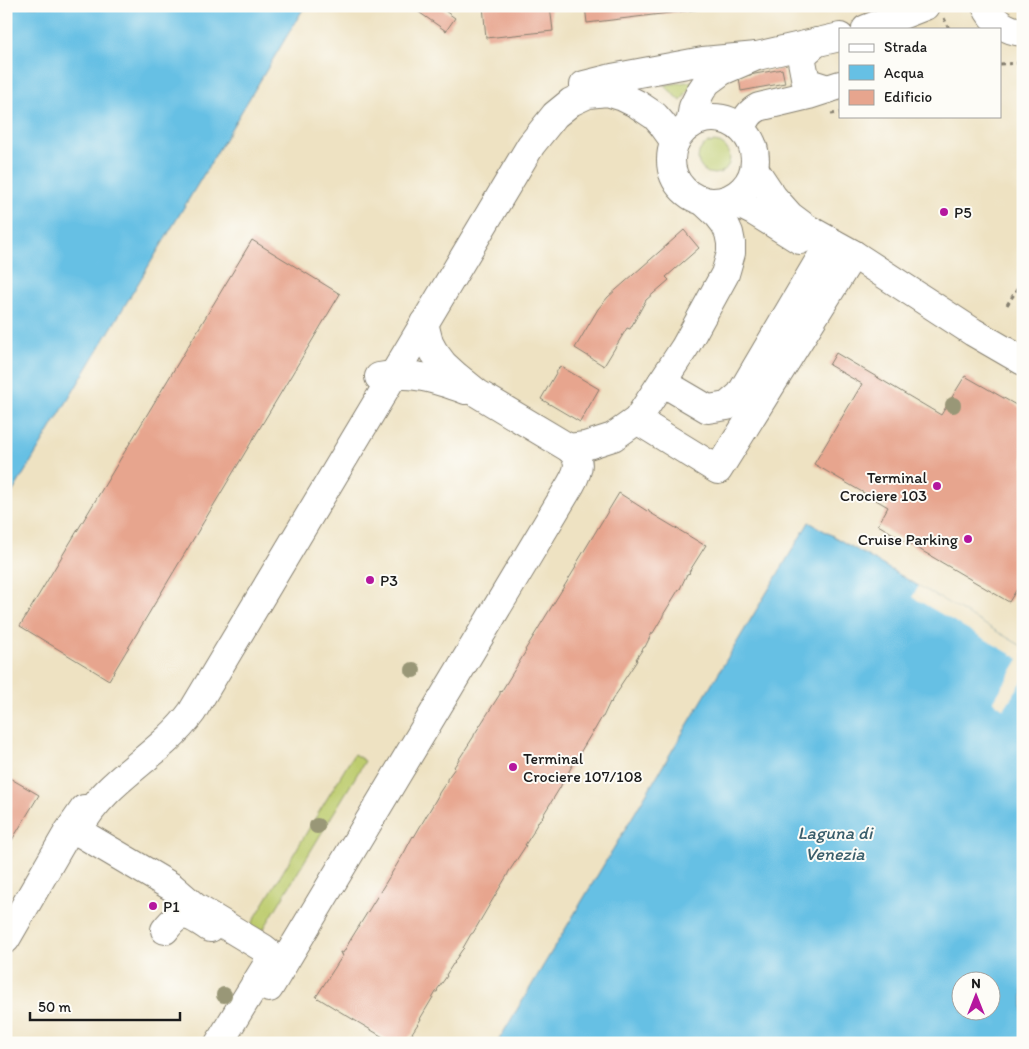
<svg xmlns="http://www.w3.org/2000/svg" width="1029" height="1049" viewBox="0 0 1029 1049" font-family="Itim,sans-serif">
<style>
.green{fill:#bdcc6e;stroke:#6c7445}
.water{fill:#66c0e4;stroke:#416e80;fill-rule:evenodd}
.pier{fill:#eee2c2}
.building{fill:#e7a58e}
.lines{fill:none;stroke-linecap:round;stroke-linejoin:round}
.minor-casing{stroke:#857f6f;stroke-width:30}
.path{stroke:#857f6f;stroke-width:3;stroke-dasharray:4 4;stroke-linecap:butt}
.minor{stroke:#fff;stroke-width:28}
.tree{fill:#999777}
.poi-dot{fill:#b5179e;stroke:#fdfcf7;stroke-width:2}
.labels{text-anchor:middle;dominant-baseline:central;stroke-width:4;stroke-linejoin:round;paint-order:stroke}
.poi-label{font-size:16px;fill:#1c1c1c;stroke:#fdfcf7;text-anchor:start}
.water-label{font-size:18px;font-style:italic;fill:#3a5e6c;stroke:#fdfcf7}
</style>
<rect width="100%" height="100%" fill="#fdfcf7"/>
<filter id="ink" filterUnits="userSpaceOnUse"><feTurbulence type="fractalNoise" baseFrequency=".02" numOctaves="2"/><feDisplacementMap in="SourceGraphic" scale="10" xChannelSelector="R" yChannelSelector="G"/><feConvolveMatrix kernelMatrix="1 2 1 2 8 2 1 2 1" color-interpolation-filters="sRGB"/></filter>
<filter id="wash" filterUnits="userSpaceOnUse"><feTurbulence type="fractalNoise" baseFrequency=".0096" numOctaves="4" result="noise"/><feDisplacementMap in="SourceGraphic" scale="20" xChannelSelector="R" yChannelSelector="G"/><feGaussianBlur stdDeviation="1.12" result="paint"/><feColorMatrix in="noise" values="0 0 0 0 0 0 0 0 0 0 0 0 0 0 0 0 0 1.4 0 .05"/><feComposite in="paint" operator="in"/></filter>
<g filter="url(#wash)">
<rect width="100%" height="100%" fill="#eee2c2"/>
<g class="green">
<path d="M694,81l-13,20 -17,-16z"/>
<circle cx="714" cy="158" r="16"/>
<path d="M354,754l11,7 -105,174 -11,-7z"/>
</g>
<g class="water">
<path d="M6,6h299l-299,497z"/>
<path d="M809,522l214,125v382l-2,3 2,1v10h-526zM962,982h30v30h-30z"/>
</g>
<path class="pier" d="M919,586l104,61v33l-19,29 -11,-7 26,-43 -107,-62z"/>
<g id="blocks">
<g class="building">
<path d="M410,6h28l17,12 -9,13z"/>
<path d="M483,6h67l3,25 -67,7z"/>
<path d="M585,6h134v1l-132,16z"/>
<path d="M782,69l3,14 -44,8 -2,-14z"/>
<path d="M684,230l15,18 -33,29 3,3 -23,20 -16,29 -3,-1 -23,38 -29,-18 23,-39 10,-12z"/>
<path d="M252,240l88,54 -231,386 -89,-54z"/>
<path d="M836,353l105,62 24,-39 58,33v177l-3,-2 -11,18 -131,-77 10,-18 -74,-43 48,-80 -33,-19z"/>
<path d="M560,366l39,23 -19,33 -39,-23z"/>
<path d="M619,493l28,18 1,-1 1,1v1l55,33v-1l2,1 -17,27 1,1 -3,1 -7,15h-1l-16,26v1l-10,17h-1l-7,14h-1l-8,12 1,1 -1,2 -16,24 1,1 -9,13 -1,3 -1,-1 -7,15h-1l-8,14h-1l-24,40v2h-1l-7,12v1l-19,31h1l-2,2h-1l-7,12h1l-9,14h1l-1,2 -17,26v1l-18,30 -17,29 -2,1 -8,14h1l-2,2 -8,12 1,1 -1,1h-1l-7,11 1,1 -10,14 1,1 -2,1 -16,27h1l-9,14h1l-1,2 -1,-1 -5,9h-13l-49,-29 -26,-16v1l-2,-2 27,-42 -3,-2v-1l3,1 8,-14 53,-86 9,-17 1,1 7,-12 17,-29 1,-3 8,-12v-2l8,-11 -1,-1 20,-31v-1l26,-41v-3l1,1 25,-41 -1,-1 51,-83 -1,-1z"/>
<path d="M6,776l33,19 -33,55z"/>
</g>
</g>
</g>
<g filter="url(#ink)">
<use href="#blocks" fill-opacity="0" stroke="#857f6f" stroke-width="1"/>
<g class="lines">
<g class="minor-casing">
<g id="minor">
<path d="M986,6c6,15 21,25 37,26"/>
<path d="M866,29l59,-23"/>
<path d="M817,42l-16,14 5,26 22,7"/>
<path d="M584,85l28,-7 91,-17 54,-5"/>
<circle cx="713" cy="160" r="42"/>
<path d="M690,125l3,-18 8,-16 6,-9 15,-11 35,-15 83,-19"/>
<path d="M742,128c4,-9 7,-16 17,-21l50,-12 31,-10"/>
<path d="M755,170l18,27 17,19 16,12 47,26 120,78 50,29"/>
<path d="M724,201l17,4 14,7 45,28"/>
<path d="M379,377c30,-7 59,3 87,13"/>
<path d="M662,382l46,27 19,-3 13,-11 83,-141"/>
<path d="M637,420l81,50 135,-216"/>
<path d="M569,448l16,-2 28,-9 24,-17 48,-73 40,-73 6,-21v-10l-2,-10 -4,-9 -7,-9 -16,-15"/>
<path d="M165,930c17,-23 25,-15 45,-2"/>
<path d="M6,939l62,-107 16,-23"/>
<path d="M269,988l302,-504c8,-14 11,-25 -2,-36l-92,-55 -21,-17 -13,-12 -9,-12 -5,-9 -5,-20"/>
<path d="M219,1043l48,-78 2,-10 -1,-3 -5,-4 -68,-41 -23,-20 -88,-52 -4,-3v-5c26,-48 80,-71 112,-115l339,-567 24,-30 16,-13 17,-8 19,-2 16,5 14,7 18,12 7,8 13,18"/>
</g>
</g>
<g class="path">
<path d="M944,18l5,11"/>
<path d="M1000,64l23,-1"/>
<path d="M831,114l9,-1"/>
<path d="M1007,305l16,-25"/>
</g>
<use href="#minor" class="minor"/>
</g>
<g class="tree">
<circle cx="953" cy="405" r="8"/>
<circle cx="413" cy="670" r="8"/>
<circle cx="317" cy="826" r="8"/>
<circle cx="224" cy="995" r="8"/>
</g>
</g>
<g class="poi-dot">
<circle cx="944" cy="212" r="5"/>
<circle cx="937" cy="486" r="5"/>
<circle cx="968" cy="539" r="5"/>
<circle cx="370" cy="580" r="5"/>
<circle cx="513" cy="767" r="5"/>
<circle cx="153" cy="906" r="5"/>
</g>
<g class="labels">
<g class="poi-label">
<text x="954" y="212">P5</text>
<text x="927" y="477" text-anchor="end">Terminal<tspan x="927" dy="18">Crociere 103</tspan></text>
<text x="958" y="539" text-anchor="end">Cruise Parking</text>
<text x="380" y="580">P3</text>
<text x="523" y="758">Terminal<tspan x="523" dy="18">Crociere 107/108</tspan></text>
<text x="163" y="906">P1</text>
</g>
<g class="water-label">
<text x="835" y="833">Laguna di<tspan x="835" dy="21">Venezia</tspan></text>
</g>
</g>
<rect width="1029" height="1049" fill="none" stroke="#fdfcf7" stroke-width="25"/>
<rect x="839" y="28" width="162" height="90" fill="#fdfcf7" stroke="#a3a29f"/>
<rect x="849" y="44" width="25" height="8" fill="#ffffff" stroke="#a3a29f"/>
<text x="884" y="52" font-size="15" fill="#1c1c1c">Strada</text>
<rect x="849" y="65" width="25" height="15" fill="#66c0e4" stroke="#a3a29f"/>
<text x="884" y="78" font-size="15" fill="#1c1c1c">Acqua</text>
<rect x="849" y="90" width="25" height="15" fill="#e7a58e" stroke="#a3a29f"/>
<text x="884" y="102" font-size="15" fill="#1c1c1c">Edificio</text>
<g transform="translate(976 996)"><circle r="24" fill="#fdfcf7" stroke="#a3a29f"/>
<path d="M0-4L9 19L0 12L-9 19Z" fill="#b5179e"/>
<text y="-8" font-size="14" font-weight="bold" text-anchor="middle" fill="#1c1c1c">N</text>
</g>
<path d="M30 1012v8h150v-8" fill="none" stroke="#1c1c1c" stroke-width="2.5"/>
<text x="38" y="1012" font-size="15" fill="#1c1c1c" stroke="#fdfcf7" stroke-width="4" paint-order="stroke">50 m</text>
</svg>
